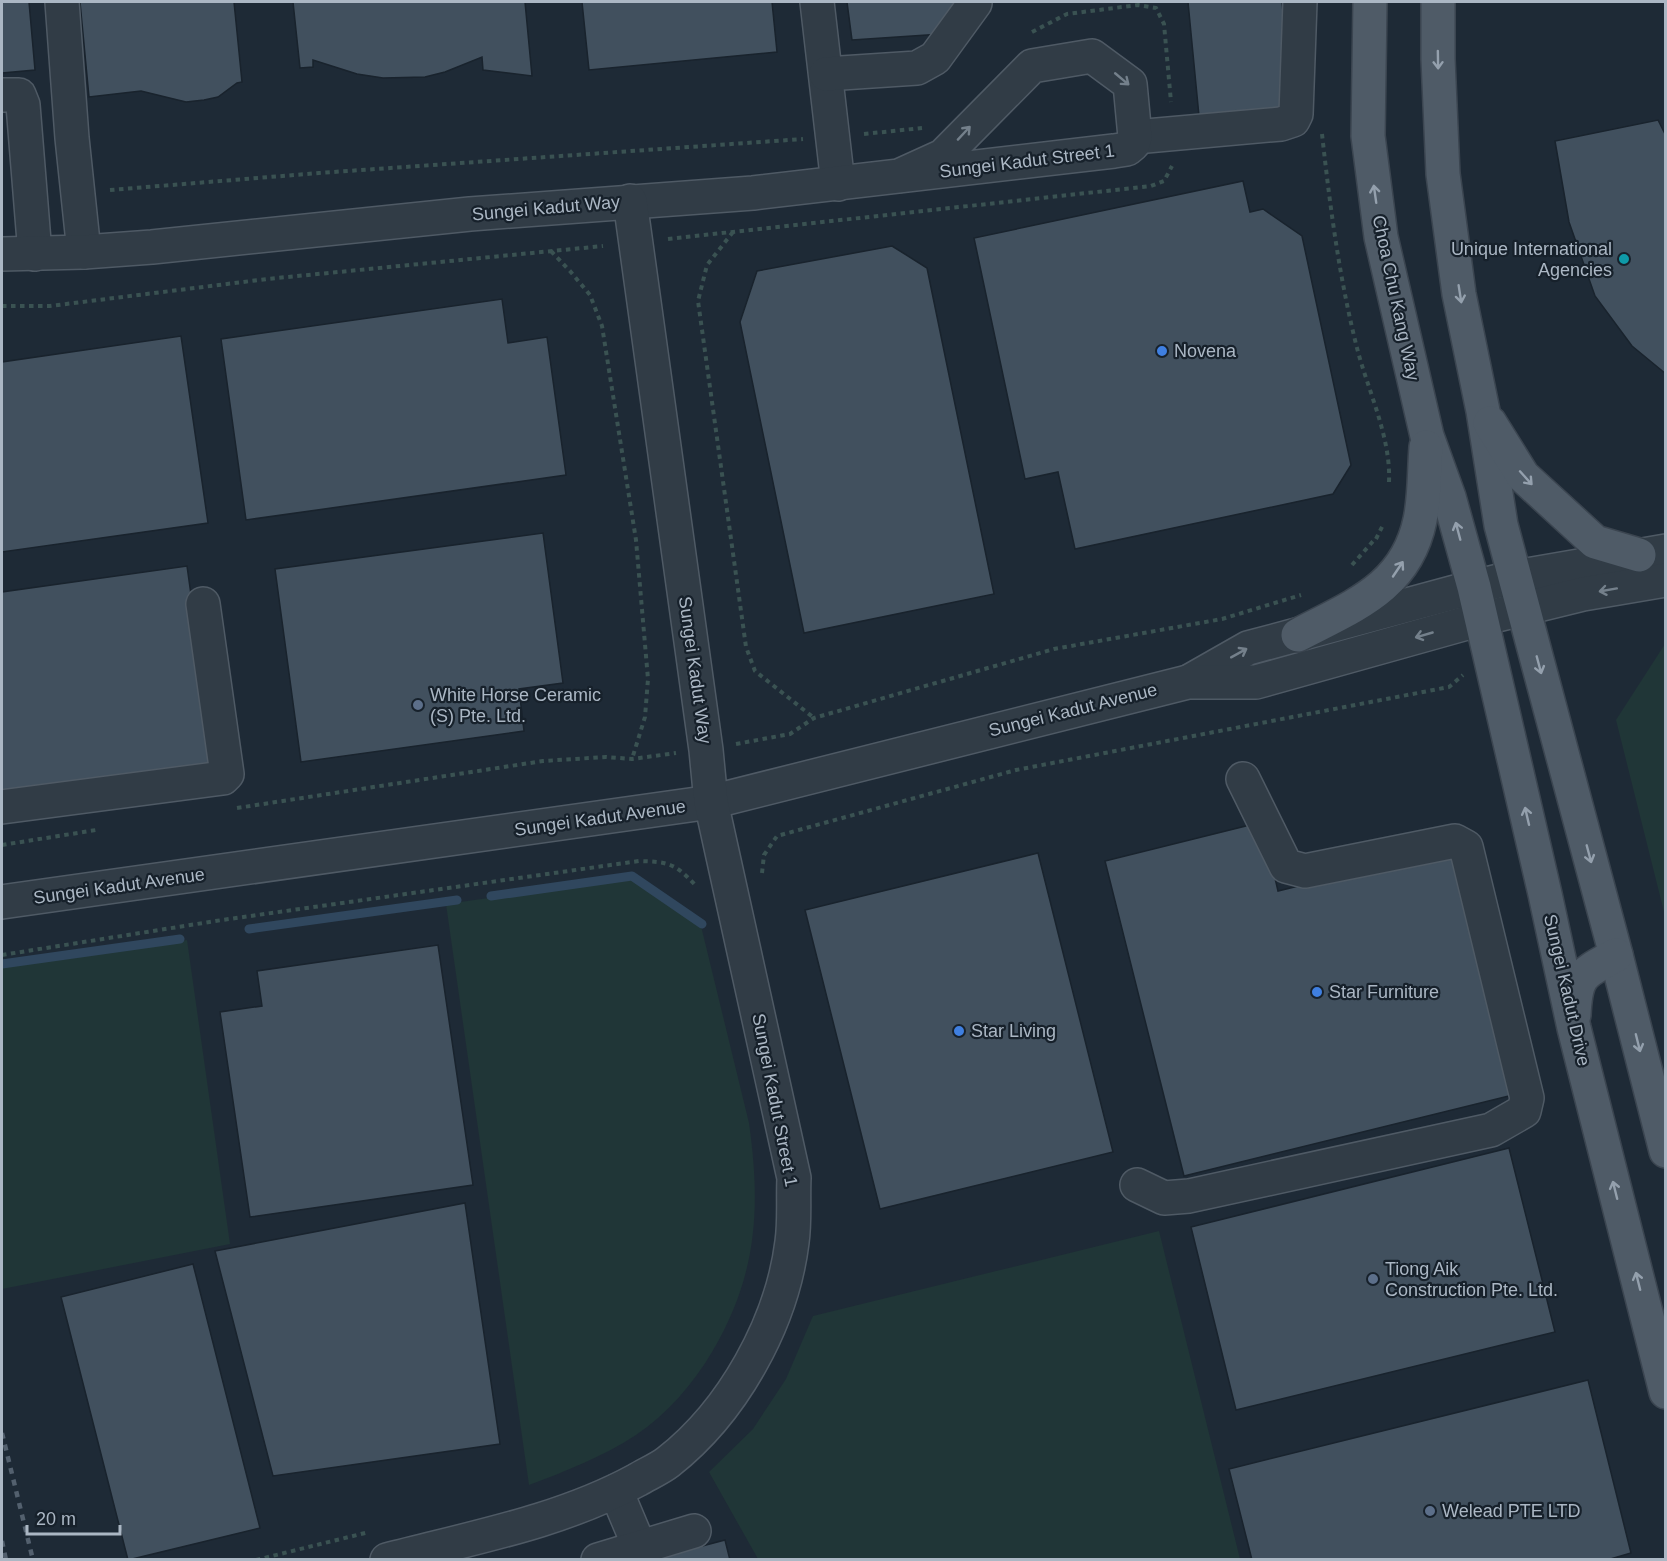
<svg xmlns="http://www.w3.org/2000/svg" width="1667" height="1561" viewBox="0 0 1667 1561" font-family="Arial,sans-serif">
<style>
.green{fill:#203637}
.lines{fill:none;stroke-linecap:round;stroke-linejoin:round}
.stream{stroke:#30475e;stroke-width:9}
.building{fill:#41505e;stroke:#19232d;stroke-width:1.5}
.minor-casing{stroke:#4f5a65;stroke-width:36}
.major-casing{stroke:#3b4550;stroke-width:36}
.path{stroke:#3a5252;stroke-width:4;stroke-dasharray:4.5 4.5;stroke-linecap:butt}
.minor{stroke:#313c46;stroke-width:33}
.major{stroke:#4f5b67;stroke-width:33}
.rail{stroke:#53606e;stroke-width:4.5;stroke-dasharray:6 6;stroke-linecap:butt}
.oneway{stroke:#94a0ad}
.oneway2{stroke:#74808b}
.culture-dot{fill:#0f9aa8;stroke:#17212b;stroke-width:2}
.shop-dot{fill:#3f7fe0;stroke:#17212b;stroke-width:2}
.service-dot{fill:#5c6f8a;stroke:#17212b;stroke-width:2}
.labels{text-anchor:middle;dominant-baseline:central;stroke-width:4.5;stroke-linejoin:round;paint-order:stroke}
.street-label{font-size:18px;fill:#abb7c4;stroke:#17212b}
.poi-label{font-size:18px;fill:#abb7c4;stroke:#17212b;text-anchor:start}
</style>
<rect width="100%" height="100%" fill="#1e2a36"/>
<g class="green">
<path d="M1665,644v272l-49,-196z"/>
<path d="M631,878l70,48 48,197c12,86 8,153 -37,229 -19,32 -45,62 -76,83 -34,22 -70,36 -107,50l-83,-581z"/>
<path d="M187,940l43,304 -228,45v-323z"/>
<path d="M1159,1231l81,328h-482l-49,-87 44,-43 33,-50 27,-63z"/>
</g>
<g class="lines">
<g class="stream">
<path d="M491,896l141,-20 70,48"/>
<path d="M249,929l208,-29"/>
<path d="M2,964l178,-25"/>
</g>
</g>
<g class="building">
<path d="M2,2h27l6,68 -33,3z"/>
<path d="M80,2h154l8,80 -5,1 -19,14 -14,3 -18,2 -45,-11 -52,6z"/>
<path d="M293,2h232l7,74 -49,-6 -1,-13 -37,15 -20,5 -42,1 -26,-4 -44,-14v7l-13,1z"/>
<path d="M582,2h190l5,50 -188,18z"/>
<path d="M847,2h111l-16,32 -90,6z"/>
<path d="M1188,2h94l10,105 -93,9z"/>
<path d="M1658,120l8,16v238l-34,-28 -37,-50 -26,-74 -14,-81z"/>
<path d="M1243,181l7,31 13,-3 39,27 49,229 -18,29 -258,55 -17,-77 -33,7 -51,-241z"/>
<path d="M892,246l35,22 67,326 -190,39 -64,-311 17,-51z"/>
<path d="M502,299l6,44 39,-6 19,138 -320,45 -25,-181z"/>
<path d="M181,336l27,187 -206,29v-190z"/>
<path d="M543,533l20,150 -44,6 5,42 -223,31 -26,-193z"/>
<path d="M187,566l28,201 -213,30v-205z"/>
<path d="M1262,822l16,69 182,-45 61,247 -337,83 -79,-315z"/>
<path d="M1038,853l75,299 -233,57 -75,-299z"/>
<path d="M438,945l35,240 -223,32 -30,-205 42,-6 -5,-35z"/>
<path d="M1509,1148l46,184 -319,78 -45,-183z"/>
<path d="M465,1203l35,241 -227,32 -58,-225z"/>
<path d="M193,1264l67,264 -132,32 -67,-263z"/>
<path d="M1588,1380l43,173 -24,7h-355l-23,-91z"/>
<path d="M725,1540l5,20h-81z"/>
</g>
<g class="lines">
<g class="minor-casing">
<g id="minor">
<path d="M62,2l10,136 12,114"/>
<path d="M817,2l21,182"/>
<path d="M826,74l91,-6 18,-10 40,-55"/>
<path d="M2,95h17l4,10 12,149"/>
<path d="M1135,137l146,-13 12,-4 3,-6 4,-112"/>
<path d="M2,254l82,-2 68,-5 318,-33 283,-21 361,-42 13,-2 6,-5 2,-7 -5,-53 -38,-28 -60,10 -89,90 -44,20"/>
<path d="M1190,681l58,-33 226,-61 41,-10 151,-26"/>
<path d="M2,807l221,-29 4,-4 -24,-170"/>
<path d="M2,902l709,-100 477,-120h68l225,-63 102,-25 83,-14"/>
<path d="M1137,1185l27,13 25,-2 302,-66 33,-19 3,-13 -61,-251 -11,-6 -150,30 -19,-5 -43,-87"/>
<path d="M616,1491l24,57"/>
<path d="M387,1560c84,-22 173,-38 250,-80 10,-6 22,-11 31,-18 65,-51 114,-139 124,-220 3,-21 1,-43 2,-64l-83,-376 -5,-52 -76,-549"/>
<path d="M598,1560l96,-29"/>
</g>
</g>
<g class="major-casing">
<g id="major">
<path d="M1370,2l-2,134 13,101 46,199 22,61 25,90 71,307 29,134 92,364"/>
<path d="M1438,2v57l5,115 16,120 24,117 18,114 115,430 50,196"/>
<path d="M1490,423l33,53 72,66 44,13"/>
<path d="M1298,635c55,-29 108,-47 122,-115 5,-23 4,-49 6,-73"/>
<path d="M1574,1015c2,-41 8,-41 42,-60"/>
</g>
</g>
<g class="path">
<path d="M1032,32l35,-18 71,-9 18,3 8,16 7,78"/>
<path d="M864,134l58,-6"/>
<path d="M1322,134c8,72 17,143 35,214 11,43 34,89 32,134"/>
<path d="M110,190l209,-17 484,-34"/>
<path d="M733,232l-26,33 -9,36 48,346 9,24 59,47"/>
<path d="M668,239l483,-53 13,-5 8,-15"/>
<path d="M551,251l19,20 20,24 12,31 34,214 12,139 -3,38 -13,42"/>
<path d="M2,306h48l217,-27 336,-33"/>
<path d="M1376,539l7,-14"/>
<path d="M1352,565l23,-26"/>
<path d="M736,744l54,-10 24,-16 240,-69 168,-30 79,-24"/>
<path d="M237,808l306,-47 63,-4 26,2 44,-6"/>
<path d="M2,845l94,-15"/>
<path d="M762,873l2,-18 13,-19 239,-66 433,-83 14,-12"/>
<path d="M2,955l220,-35 417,-59c30,1 36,2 57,25"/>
<path d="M256,1560l113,-28"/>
</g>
<use href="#minor" class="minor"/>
<use href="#major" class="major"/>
<g class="rail">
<path d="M2,1433l31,127"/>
<path d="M2,1541l4,19"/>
</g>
</g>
<defs><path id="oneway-shaft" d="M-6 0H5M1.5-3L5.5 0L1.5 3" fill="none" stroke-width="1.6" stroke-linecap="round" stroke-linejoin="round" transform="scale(1.5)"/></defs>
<g class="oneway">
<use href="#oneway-shaft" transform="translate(1438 60) rotate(89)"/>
<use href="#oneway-shaft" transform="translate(1375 194) rotate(-98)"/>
<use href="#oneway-shaft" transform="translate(1460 294) rotate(81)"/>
<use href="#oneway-shaft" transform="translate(1526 478) rotate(48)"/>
<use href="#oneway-shaft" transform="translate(1458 531) rotate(-105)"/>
<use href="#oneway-shaft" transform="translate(1398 569) rotate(-56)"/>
<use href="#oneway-shaft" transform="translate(1539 665) rotate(75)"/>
<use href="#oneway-shaft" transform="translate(1527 816) rotate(-103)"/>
<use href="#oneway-shaft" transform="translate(1589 854) rotate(75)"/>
<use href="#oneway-shaft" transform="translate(1638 1043) rotate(76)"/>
<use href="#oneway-shaft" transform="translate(1615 1190) rotate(-104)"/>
<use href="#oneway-shaft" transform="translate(1638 1281) rotate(-104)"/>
</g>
<g class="oneway2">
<use href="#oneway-shaft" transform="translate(1122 79) rotate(40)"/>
<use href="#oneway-shaft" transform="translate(964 133) rotate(-47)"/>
<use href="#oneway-shaft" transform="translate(1608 590) rotate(170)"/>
<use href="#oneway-shaft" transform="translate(1424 635) rotate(164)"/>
<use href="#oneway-shaft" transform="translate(1239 653) rotate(-29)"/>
</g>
<circle class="culture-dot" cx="1624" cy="259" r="6"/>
<g class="shop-dot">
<circle cx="1162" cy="351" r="6"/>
<circle cx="1317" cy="992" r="6"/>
<circle cx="959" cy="1031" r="6"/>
</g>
<g class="service-dot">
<circle cx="418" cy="705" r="6"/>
<circle cx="1373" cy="1279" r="6"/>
<circle cx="1430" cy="1511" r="6"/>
</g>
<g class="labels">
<g class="street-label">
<text transform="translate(1027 161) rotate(-7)">Sungei Kadut Street 1</text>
<text transform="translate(546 208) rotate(-5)">Sungei Kadut Way</text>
<text transform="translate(1396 298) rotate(78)">Choa Chu Kang Way</text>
<text transform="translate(695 670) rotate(82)">Sungei Kadut Way</text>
<text transform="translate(1073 710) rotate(-14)">Sungei Kadut Avenue</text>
<text transform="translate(600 818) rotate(-8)">Sungei Kadut Avenue</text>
<text transform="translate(119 886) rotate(-8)">Sungei Kadut Avenue</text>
<text transform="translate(1567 990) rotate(77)">Sungei Kadut Drive</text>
<text transform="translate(775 1100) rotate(79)">Sungei Kadut Street 1</text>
</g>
<g class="poi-label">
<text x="1612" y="249" text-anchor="end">Unique International<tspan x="1612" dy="21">Agencies</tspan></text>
<text x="1174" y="351">Novena</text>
<text x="430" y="695">White Horse Ceramic<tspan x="430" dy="21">(S) Pte. Ltd.</tspan></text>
<text x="1329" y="992">Star Furniture</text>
<text x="971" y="1031">Star Living</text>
<text x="1385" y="1269">Tiong Aik<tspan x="1385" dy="21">Construction Pte. Ltd.</tspan></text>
<text x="1442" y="1511">Welead PTE LTD</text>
</g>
</g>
<rect width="1667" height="1561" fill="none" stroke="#abb7c4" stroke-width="6"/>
<path d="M27 1525v9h93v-9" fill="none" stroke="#abb7c4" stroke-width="3"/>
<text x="36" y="1525" font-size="18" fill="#abb7c4" stroke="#17212b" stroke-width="4.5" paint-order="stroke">20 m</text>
</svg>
